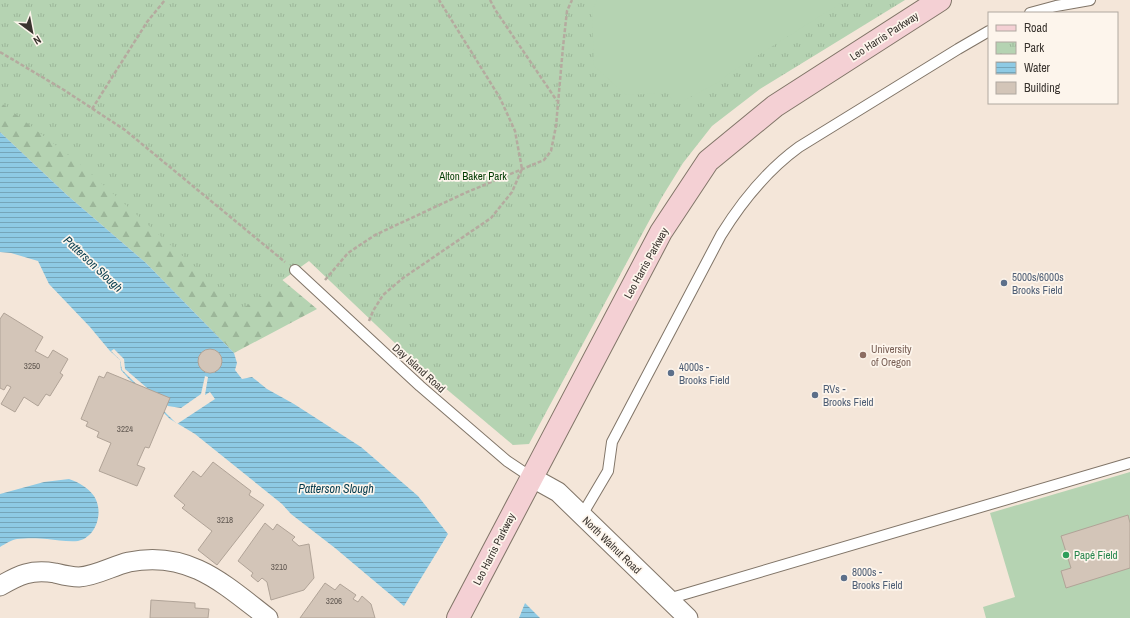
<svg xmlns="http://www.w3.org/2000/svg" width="1130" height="618" viewBox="0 0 1130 618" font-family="'Archivo Narrow',sans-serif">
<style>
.forest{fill:url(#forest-firs)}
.park{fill:url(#park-tufts)}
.garden{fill:#b5d3b2}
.water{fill:url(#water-rules)}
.pier{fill:#f4e6d9}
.building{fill:#d3c5b8;stroke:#b0a397}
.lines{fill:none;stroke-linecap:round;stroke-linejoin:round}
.lane-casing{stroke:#817568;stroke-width:12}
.street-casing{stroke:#817568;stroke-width:21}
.secondary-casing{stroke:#817568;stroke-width:24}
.path{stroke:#b5aa9f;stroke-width:2.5;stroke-dasharray:4 2;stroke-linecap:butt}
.lane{stroke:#fff;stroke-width:10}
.street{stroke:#fff;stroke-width:19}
.secondary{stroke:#f4d0d4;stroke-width:22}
.service-dot{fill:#5c6f8a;stroke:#fdf5ec;stroke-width:1.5}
.education-dot{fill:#8d6e63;stroke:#fdf5ec;stroke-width:1.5}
.leisure-dot{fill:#2e9e5b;stroke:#fdf5ec;stroke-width:1.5}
.labels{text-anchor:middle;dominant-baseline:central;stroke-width:3.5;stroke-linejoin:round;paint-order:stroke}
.number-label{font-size:9px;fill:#605851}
.street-label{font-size:11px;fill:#3a342f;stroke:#fdf5ec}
.park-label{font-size:11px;fill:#023c03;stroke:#fdf5ec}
.service-label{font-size:11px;fill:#4e5e75;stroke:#fdf5ec;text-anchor:start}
.education-label{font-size:11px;fill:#785e54;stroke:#fdf5ec;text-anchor:start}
.leisure-label{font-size:11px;fill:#27864d;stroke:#fdf5ec;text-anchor:start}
.water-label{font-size:12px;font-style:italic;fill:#033a4c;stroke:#fdf5ec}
</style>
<defs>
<pattern id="forest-firs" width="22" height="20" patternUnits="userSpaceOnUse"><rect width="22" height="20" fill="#b5d3b2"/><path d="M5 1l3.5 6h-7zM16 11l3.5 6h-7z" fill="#9cb699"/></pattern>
<pattern id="park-tufts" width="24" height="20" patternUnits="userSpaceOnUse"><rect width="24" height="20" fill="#b5d3b2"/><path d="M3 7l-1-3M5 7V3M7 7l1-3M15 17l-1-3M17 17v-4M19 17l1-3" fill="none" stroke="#9cb699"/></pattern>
<pattern id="water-rules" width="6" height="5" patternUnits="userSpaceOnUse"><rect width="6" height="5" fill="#8ecae4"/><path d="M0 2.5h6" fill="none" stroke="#75a5b9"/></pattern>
</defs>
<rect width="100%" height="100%" fill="#f4e6d9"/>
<path class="forest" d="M0,65l87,51 230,193 -83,44 -88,-90 -79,-68 -67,-63z"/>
<path class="park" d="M0,0h905l-145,89 -48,37 -29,37 -21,34 -133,247 -16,1 -94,-79 -110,-105 -67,48 -161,-144 -81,-63z"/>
<g class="garden">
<path d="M597,0h247l-8,6 -109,69 -8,7 -44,23 -7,-12 -42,2 -32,-29 -2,-55z"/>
<path d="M1130,472v146h-144l-3,-11 32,-10 -25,-84z"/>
</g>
<g class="water">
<path d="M0,132l67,63 79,68 88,90 3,10 -2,7 7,9 10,-2 15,12 27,15 67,43 57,49 30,38 -44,72 -69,-58 -44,-34 -9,-10 -87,-70 -25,-15 -41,-40 -8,-9 -1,-10 -10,-9 -20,-24 -41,-43 -11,-23 -27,-8 -11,-1z"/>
<path d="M69,479c11,4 18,8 25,17 10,15 3,41 -16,45 -10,1 -21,-1 -31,-2 -9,-1 -21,-1 -30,0 -6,1 -12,5 -17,8v-53l44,-12z"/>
<path d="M525,603l15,15h-21z"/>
</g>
<path class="pier" d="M114,349l10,10 1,10 43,37 13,2 20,-14 4,-18 3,1 -3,18 5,-3 5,7 -38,25 -55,-54 -2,-10 -9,-9z"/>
<g class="building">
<path d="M4,313l39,24 -8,14 13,7 5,-8 15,9 -8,14 3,2 -13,21 -4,-2 -8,12 -14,-9 -9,15 -14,-8 10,-17 -4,-2 -3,5 -4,-2v-69z"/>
<circle cx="210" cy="361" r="12"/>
<path d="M107,372l63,26 -21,50 -4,-1 -8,18 8,3 -8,18 -38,-15 12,-28 -14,-6 2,-5 -13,-6 2,-4 -7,-3 18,-43 5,2z"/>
<path d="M213,462l38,29 -2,4 15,10 -47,60 -19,-15 14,-19 -30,-23 3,-3 -11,-9 19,-25 8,6z"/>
<path d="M1128,515l2,8v45l-64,20 -5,-17 10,-3 -10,-32z"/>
<path d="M265,523l8,7 4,-6 18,13 -3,3 7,6 10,-2 5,34 -10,12 -33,10 -4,-18 -5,-4 -4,4 -7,-6 2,-3 -15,-12z"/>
<path d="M325,583l10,7 5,-6 16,11 -3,4 5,3 4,-6 9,8 4,14h-75z"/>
<path d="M151,600l44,3v5l14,1 -1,9h-58z"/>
</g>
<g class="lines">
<g class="lane-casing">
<g id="lane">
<path d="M1030,13l26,-7 34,-6"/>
<path d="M295,270l125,116 87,75 24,16"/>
<path d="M582,515l26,-44 4,-29 109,-207c21,-34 45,-64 78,-88l159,-98 31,-18"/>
<path d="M668,599l462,-136"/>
</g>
</g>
<g class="street-casing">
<g id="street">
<path d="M531,477l27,15 130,126"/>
<path d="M0,586c19,-11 31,-17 55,-13 8,2 15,4 24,4 17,-1 33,-11 50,-15 60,-12 95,22 139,56"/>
</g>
</g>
<g class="secondary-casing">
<path id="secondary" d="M458,618l203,-386 47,-71 67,-55 165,-106"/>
</g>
<g class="path">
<path d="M490,0l6,11 61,90"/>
<path d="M0,52l64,38 61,40 160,132"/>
<path d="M92,109l55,-87 18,-22"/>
<path d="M325,280l23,-27 27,-18 90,-42 79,-33 7,-9 5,-25 7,-79 4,-36 5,-11"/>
<path d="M369,321l4,-10 10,-16 20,-17 88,-60 21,-26 10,-23 -7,-38 -15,-33 -61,-98"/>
</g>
<use href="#lane" class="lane"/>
<use href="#street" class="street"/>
<use href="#secondary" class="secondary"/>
</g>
<g class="service-dot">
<circle cx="1004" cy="283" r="4"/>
<circle cx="671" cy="373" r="4"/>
<circle cx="815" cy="395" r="4"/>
<circle cx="844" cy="578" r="4"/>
</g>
<circle class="education-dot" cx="863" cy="355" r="4"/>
<circle class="leisure-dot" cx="1066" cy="555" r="4"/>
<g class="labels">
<g class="number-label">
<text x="32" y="366">3250</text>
<text x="125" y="429">3224</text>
<text x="225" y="520">3218</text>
<text x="279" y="567">3210</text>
<text x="334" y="601">3206</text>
</g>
<g class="street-label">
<text transform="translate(884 36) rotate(-33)">Leo Harris Parkway</text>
<text transform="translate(646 263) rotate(-61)">Leo Harris Parkway</text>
<text transform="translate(419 368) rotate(42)">Day Island Road</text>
<text transform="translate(612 545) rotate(44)">North Walnut Road</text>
<text transform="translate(494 549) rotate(-63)">Leo Harris Parkway</text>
</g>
<g class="park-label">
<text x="473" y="176">Alton Baker Park</text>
</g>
<g class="service-label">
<text x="1012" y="277">5000s/6000s<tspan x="1012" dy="13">Brooks Field</tspan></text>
<text x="679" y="367">4000s -<tspan x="679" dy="13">Brooks Field</tspan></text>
<text x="823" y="389">RVs -<tspan x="823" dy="13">Brooks Field</tspan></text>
<text x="852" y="572">8000s -<tspan x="852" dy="13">Brooks Field</tspan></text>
</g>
<g class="education-label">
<text x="871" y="349">University<tspan x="871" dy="13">of Oregon</tspan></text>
</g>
<g class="leisure-label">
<text x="1074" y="555">Papé Field</text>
</g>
<g class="water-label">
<text transform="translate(93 264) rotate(43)">Patterson Slough</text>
<text x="336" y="489">Patterson Slough</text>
</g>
</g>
<rect x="988" y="12" width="130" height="92" fill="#fdf5ec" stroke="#afa8a0"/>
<rect x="996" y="25" width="20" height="6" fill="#f4d0d4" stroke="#afa8a0"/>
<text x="1024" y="32" font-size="12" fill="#3a342f">Road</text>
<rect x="996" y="42" width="20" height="12" fill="url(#park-tufts)" stroke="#afa8a0"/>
<text x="1024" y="52" font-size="12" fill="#3a342f">Park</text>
<rect x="996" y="62" width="20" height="12" fill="url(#water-rules)" stroke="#afa8a0"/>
<text x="1024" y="72" font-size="12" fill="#3a342f">Water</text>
<rect x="996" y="82" width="20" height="12" fill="#d3c5b8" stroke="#afa8a0"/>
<text x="1024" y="92" font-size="12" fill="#3a342f">Building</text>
<g transform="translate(32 32) rotate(148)" stroke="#fdf5ec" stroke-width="3" paint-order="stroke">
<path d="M0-3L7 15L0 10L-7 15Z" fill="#3a342f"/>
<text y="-6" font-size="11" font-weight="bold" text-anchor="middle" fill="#3a342f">N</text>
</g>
</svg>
